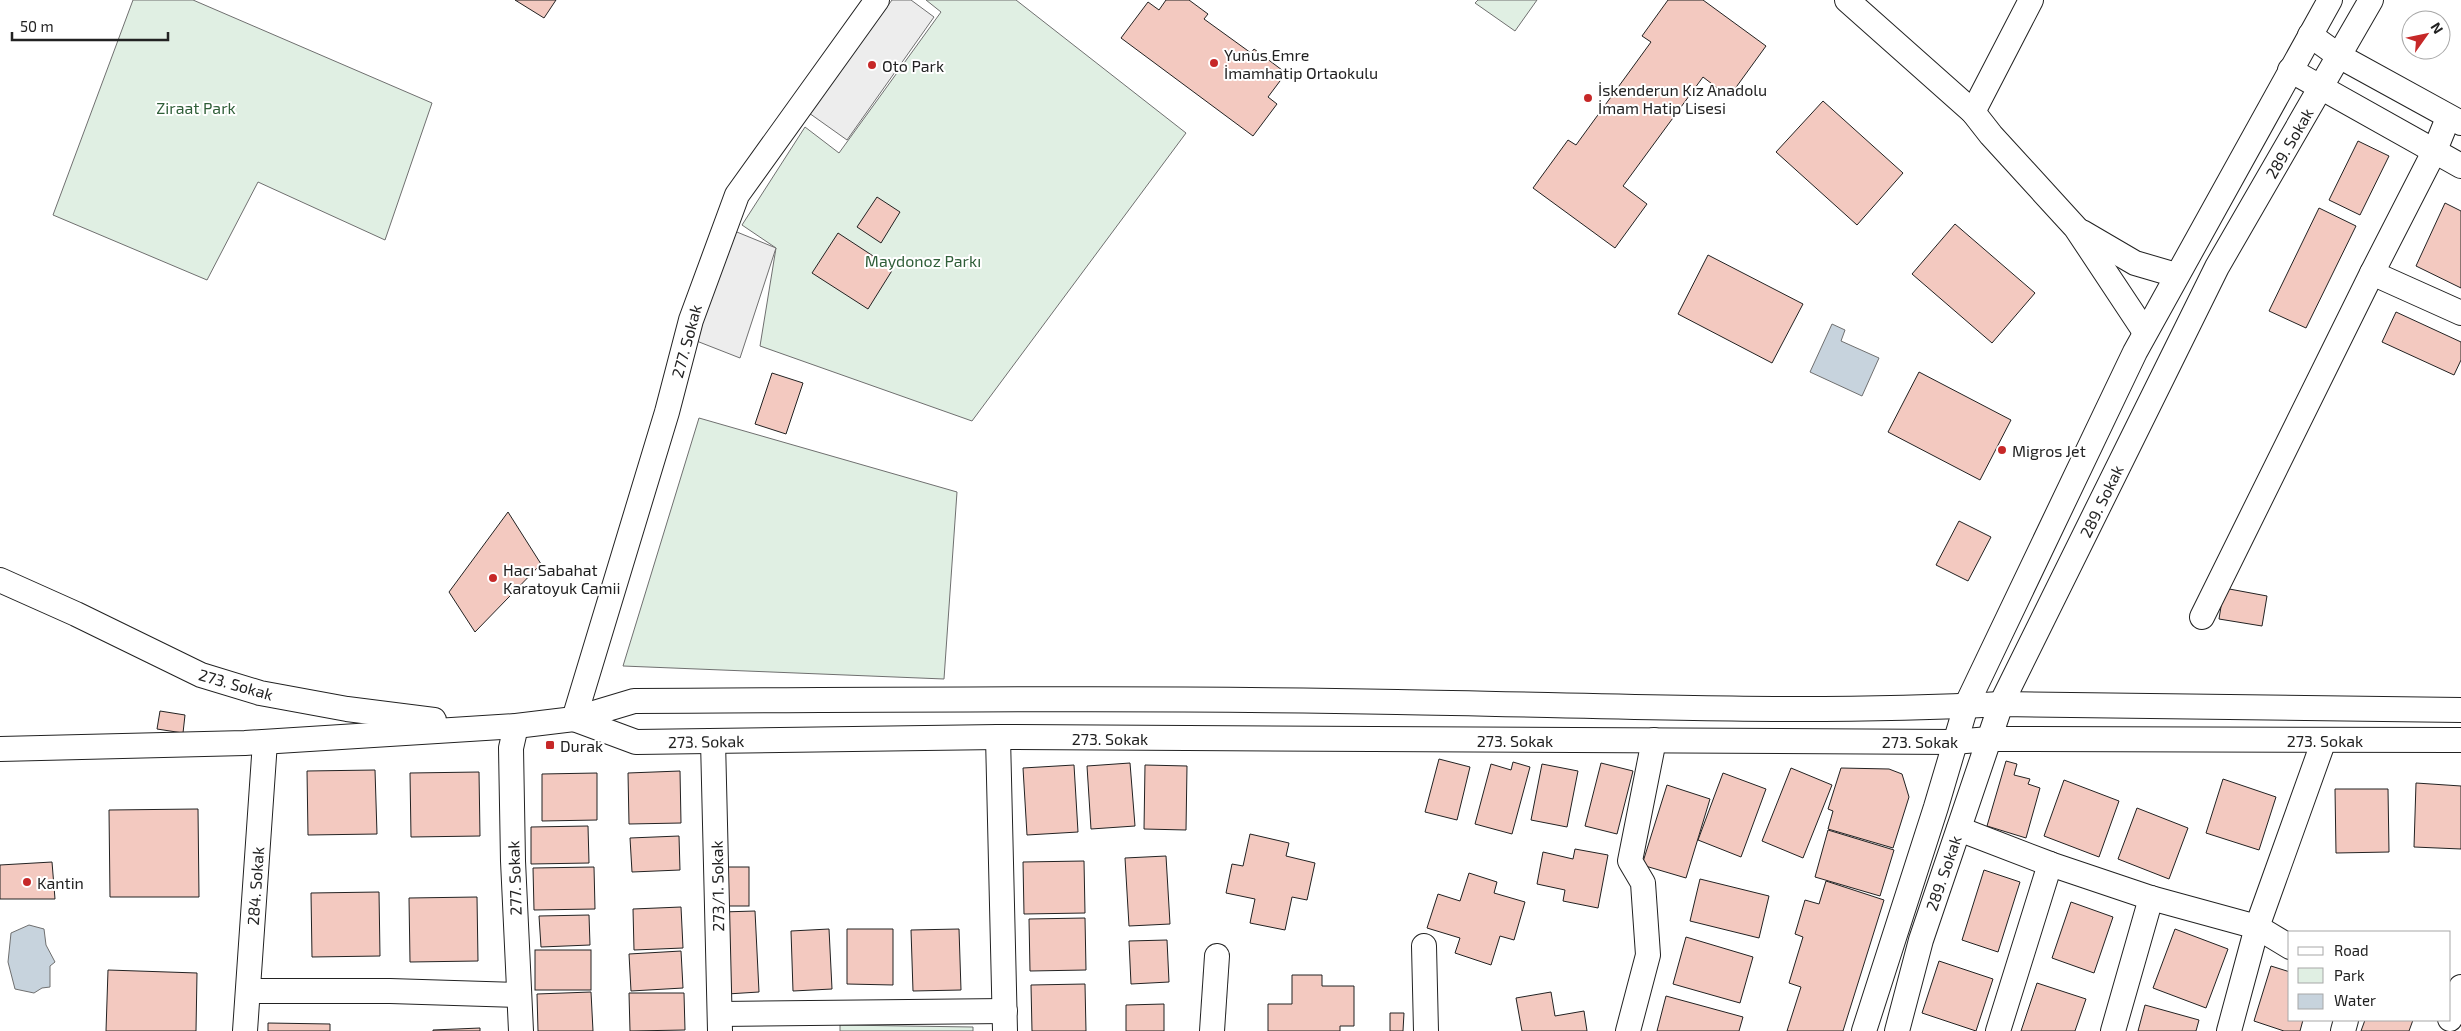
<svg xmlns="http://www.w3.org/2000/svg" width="2461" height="1031" viewBox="0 0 2461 1031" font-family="'Exo 2',sans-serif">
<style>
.green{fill:#e0efe3;stroke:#6f6f6f}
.parking{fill:#ededed;stroke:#6f6f6f}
.water{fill:#c7d3dd;stroke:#6f6f6f}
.building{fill:#f3c9c0;stroke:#222}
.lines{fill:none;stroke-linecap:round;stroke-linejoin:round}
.minor-casing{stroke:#222;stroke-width:26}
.minor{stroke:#fff;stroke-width:24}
.poi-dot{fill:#c62828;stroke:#fff;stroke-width:2}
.labels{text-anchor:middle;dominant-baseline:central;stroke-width:4;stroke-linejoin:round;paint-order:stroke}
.poi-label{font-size:16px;fill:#222;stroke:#fff;text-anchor:start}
.park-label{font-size:16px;fill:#2f5e38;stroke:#fff}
.street-label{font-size:16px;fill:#222;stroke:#fff}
</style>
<rect width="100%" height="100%" fill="#fff"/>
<g class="green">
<path d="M133,0h60l239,103 -47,137 -127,-58 -51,98 -154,-65z"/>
<path d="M926,0h90l170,133 -214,288 -212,-75 16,-98 -34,-23 63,-98 34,26 102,-141z"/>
<path d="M1478,0h59l-22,31 -40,-28z"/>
<path d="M699,418l258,74 -13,187 -321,-13z"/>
<path d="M840,1025l133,2v4h-133z"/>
</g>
<g class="parking">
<path d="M892,0h19l23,17 -87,123 -38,-27z"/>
<path d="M732,230l44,18 -36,110 -46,-18z"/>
</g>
<g class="water">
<path d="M1832,324l13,6 -4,11 38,17 -17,38 -52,-24z"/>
<path d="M29,925l15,4 2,16 9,17 -5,4v21l-8,1 -8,5 -19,-4 -7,-27 3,-29z"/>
</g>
<g class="building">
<path d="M515,0h41l-12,18z"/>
<path d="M1166,0h23l19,14 -4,5 47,34 3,-4 32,24 -18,24 9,7 -24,32 -132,-98 27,-36 11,8z"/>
<path d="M1668,0h35l63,46 -37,51 -26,-20 -80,109 24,18 -32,44 -82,-60 35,-48 8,5 75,-103 -9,-6z"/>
<path d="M1823,101l80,72 -46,52 -81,-73z"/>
<path d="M2358,141l31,15 -29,59 -31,-15z"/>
<path d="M877,197l23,15 -19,31 -24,-16z"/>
<path d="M2445,203l16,8v77l-45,-22z"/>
<path d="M2319,208l37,18 -50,102 -37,-17z"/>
<path d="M1955,224l80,69 -43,50 -80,-69z"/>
<path d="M838,233l55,36 -25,40 -56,-36z"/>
<path d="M1708,255l95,49 -31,59 -94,-49z"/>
<path d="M2396,312l65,30v18l-7,15 -72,-33z"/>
<path d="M1919,372l92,48 -31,60 -92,-48z"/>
<path d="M772,373l31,10 -17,51 -31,-10z"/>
<path d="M508,512l33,52 -66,68 -26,-40z"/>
<path d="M1959,521l32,16 -23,44 -32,-16z"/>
<path d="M2224,588l43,8 -5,30 -43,-7z"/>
<path d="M160,711l25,4 -2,18 -26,-4z"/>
<path d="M1439,759l31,8 -13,53 -32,-8z"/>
<path d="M2006,761l11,3 -3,11 16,4 -2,5 12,4 -14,50 -39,-12z"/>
<path d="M1513,762l17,5 -18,67 -37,-10 16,-60 20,6z"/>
<path d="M1130,763l5,63 -44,3 -4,-63z"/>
<path d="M1601,763l32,8 -16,63 -32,-8z"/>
<path d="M1542,764l36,7 -11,56 -36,-7z"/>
<path d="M1074,765l4,67 -51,3 -4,-67z"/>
<path d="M1145,765l42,1 -1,64 -42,-1z"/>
<path d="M1791,768l41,17 -29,73 -41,-17z"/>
<path d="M1841,768l48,1 13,5 7,23 -16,51 -65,-19 5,-18 -5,-2z"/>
<path d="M375,770l2,64 -69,1 -1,-64z"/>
<path d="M680,771l1,52 -52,1 -1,-51z"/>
<path d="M479,772l1,64 -69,1 -1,-64z"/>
<path d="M597,773v47l-55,1v-47z"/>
<path d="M1723,773l43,16 -25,68 -43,-17z"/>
<path d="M2223,779l53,18 -17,53 -53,-17z"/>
<path d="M2064,780l55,21 -20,56 -55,-21z"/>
<path d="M2416,783l45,3v63l-47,-2z"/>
<path d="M1667,785l43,14 -24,79 -44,-13z"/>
<path d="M2335,789h53l1,63 -53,1z"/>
<path d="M2137,808l51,20 -19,51 -51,-20z"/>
<path d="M198,809l1,88h-89l-1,-87z"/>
<path d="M588,826l1,37 -58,1v-37z"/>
<path d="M1828,830l66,20 -14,46 -65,-19z"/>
<path d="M1250,834l39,9 -3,13 29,7 -8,37 -15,-3 -7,33 -35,-7 5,-24 -29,-6 6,-29 11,2z"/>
<path d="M679,836l1,34 -48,2 -2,-34z"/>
<path d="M1575,849l33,6 -10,53 -35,-7 2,-11 -28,-6 6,-32 30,7z"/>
<path d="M1166,856l4,68 -41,2 -4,-68z"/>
<path d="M1084,861l1,52 -61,1 -1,-52z"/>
<path d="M52,862l3,37h-55v-34z"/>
<path d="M594,867l1,42 -61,1 -1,-42z"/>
<rect x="721" y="867" width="28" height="39"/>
<path d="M1984,870l36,12 -22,70 -36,-12z"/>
<path d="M1469,873l28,9 -3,11 31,9 -11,38 -14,-4 -9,29 -36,-12 5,-15 -33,-10 11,-34 22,7z"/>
<path d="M1700,879l69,17 -10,42 -69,-17z"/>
<path d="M1826,881l58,19 -41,131h-56l14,-44 -12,-4 14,-46 -8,-3 10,-34 14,4z"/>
<path d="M379,892l1,64 -68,1 -1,-64z"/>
<path d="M477,897l1,64 -68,1 -1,-64z"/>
<path d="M2071,902l42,15 -19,56 -42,-15z"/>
<path d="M681,907l2,41 -49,2 -1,-41z"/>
<path d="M755,911l4,81 -32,2 -5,-82z"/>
<path d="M589,915l1,30 -49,2 -2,-31z"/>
<path d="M1085,918l1,52 -56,1 -1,-52z"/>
<path d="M829,929l3,60 -39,2 -2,-60z"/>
<path d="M847,929h46v56l-46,-1z"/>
<path d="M959,929l2,61 -48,1 -2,-61z"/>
<path d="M2175,929l53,20 -22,59 -53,-20z"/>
<path d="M1686,937l67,20 -13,46 -67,-19z"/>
<path d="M1167,940l2,42 -38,2 -2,-43z"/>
<rect x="535" y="950" width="56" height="40"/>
<path d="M681,951l2,37 -52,3 -2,-37z"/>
<path d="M1939,961l54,18 -17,52 -54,-18z"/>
<path d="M2271,966l19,6v48h13l-3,11h-16l-30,-10z"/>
<path d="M108,970l89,3 -1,58h-90z"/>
<path d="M1292,975h30v11h32v40h-14v5h-72v-27h24z"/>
<path d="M2037,983l49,16 -11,32h-54z"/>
<path d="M1085,984l1,47h-54l-1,-46z"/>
<path d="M591,992l2,39h-55l-1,-37z"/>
<path d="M1551,992l4,24 29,-5 3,20h-65l-6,-33z"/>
<path d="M629,993h55l1,37 -55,1z"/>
<path d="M1666,996l77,21 -4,14h-82z"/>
<path d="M1164,1004v27h-38v-26z"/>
<path d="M2145,1005l54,15 -3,11h-58z"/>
<path d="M1390,1013h14l-1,18h-13z"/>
<path d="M2365,1020h48l-4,11h-48z"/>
<path d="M268,1023l62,1v7h-62z"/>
<path d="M480,1028v3h-47v-1z"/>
</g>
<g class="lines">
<g class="minor-casing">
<g id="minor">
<path d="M1847,0l126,112 18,23 85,93 69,104"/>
<path d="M2310,35l29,21 122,67"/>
<path d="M2290,70l171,96"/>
<path d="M1973,112l58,-112"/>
<path d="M2082,232l53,31 41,12"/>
<path d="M2372,273l89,40"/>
<path d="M0,580l76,34 125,61 59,18 87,16 87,11"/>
<path d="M2202,617l170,-344 63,-123 13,-32"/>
<path d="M574,719l62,23 362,-5 956,5 35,-3 472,1"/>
<path d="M574,719l93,-307 24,-92 46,-125 140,-195"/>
<path d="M516,726l-5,22 2,113 8,170"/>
<path d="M998,737l7,294"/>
<path d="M713,741l7,290"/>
<path d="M0,749l245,-6 271,-17 58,-7 60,-18c254,-1 508,-4 763,1 201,3 403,13 604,2l460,6"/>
<path d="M1959,829l91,35 101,34 106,29 33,20"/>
<path d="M1424,946l2,85"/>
<path d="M248,991h142l129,4"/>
<path d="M720,1014l285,-3"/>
<path d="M2450,1019l11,-32"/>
<path d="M245,1031l20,-289"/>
<path d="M1212,1031l5,-75"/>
<path d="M1628,1031l20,-76 -5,-72 -13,-22 24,-121"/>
<path d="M1864,1031l72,-224 30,-101 169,-354 195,-352"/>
<path d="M1897,1031l24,-91 80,-236 216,-437 154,-267"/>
<path d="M1998,1031l52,-167"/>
<path d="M2113,1031l38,-133"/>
<path d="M2229,1031l28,-104 67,-187"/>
<path d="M2343,1031l3,-11"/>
</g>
</g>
<use href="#minor" class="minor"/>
</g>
<g class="poi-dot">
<circle cx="1214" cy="63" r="5"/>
<circle cx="872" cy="65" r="5"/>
<circle cx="1588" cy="98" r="5"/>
<circle cx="2002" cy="450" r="5"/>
<circle cx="493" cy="578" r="5"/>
<rect x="545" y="740" width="10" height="10" rx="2.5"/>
<circle cx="27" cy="882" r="5"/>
</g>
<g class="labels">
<g class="poi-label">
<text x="1224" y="54">Yunus Emre<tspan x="1224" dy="18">İmamhatip Ortaokulu</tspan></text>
<text x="882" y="65">Oto Park</text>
<text x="1598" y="89">İskenderun Kız Anadolu<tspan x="1598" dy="18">İmam Hatip Lisesi</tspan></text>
<text x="2012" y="450">Migros Jet</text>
<text x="503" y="569">Hacı Sabahat<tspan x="503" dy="18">Karatoyuk Camii</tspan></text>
<text x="560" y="745">Durak</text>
<text x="37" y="882">Kantin</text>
</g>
<g class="park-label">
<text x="196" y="107">Ziraat Park</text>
<text x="923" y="260">Maydonoz Parkı</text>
</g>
<g class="street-label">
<text transform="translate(2289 143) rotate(-60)">289. Sokak</text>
<text transform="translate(686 341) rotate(-75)">277. Sokak</text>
<text transform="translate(2101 501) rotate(-64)">289. Sokak</text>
<text transform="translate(236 684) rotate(16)">273. Sokak</text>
<text x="1110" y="738">273. Sokak</text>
<text x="1515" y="740">273. Sokak</text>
<text x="2325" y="740">273. Sokak</text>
<text transform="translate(706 741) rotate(-1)">273. Sokak</text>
<text x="1920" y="741">273. Sokak</text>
<text transform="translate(1943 873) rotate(-71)">289. Sokak</text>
<text transform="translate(514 878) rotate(-92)">277. Sokak</text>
<text transform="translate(255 886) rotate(-86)">284. Sokak</text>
<text transform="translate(717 886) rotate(-91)">273/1. Sokak</text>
</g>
</g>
<rect x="2288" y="931" width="162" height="90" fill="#ffffff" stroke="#a7a7a7"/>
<rect x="2298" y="947" width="25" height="8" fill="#ffffff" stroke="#a7a7a7"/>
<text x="2334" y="956" font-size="15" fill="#222222">Road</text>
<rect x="2298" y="968" width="25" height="15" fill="#e0efe3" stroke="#a7a7a7"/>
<text x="2334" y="981" font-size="15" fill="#222222">Park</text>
<rect x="2298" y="994" width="25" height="15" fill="#c7d3dd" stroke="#a7a7a7"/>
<text x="2334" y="1006" font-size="15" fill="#222222">Water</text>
<g transform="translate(2426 35) rotate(57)"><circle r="24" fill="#ffffff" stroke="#a7a7a7"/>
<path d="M0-4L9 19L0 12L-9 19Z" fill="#c62828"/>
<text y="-8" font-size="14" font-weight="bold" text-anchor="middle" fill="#222222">N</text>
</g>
<path d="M12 32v8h156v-8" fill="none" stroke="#222222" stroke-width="2.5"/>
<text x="20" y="32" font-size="15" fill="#222222" stroke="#ffffff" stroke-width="4" paint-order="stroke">50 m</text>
</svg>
